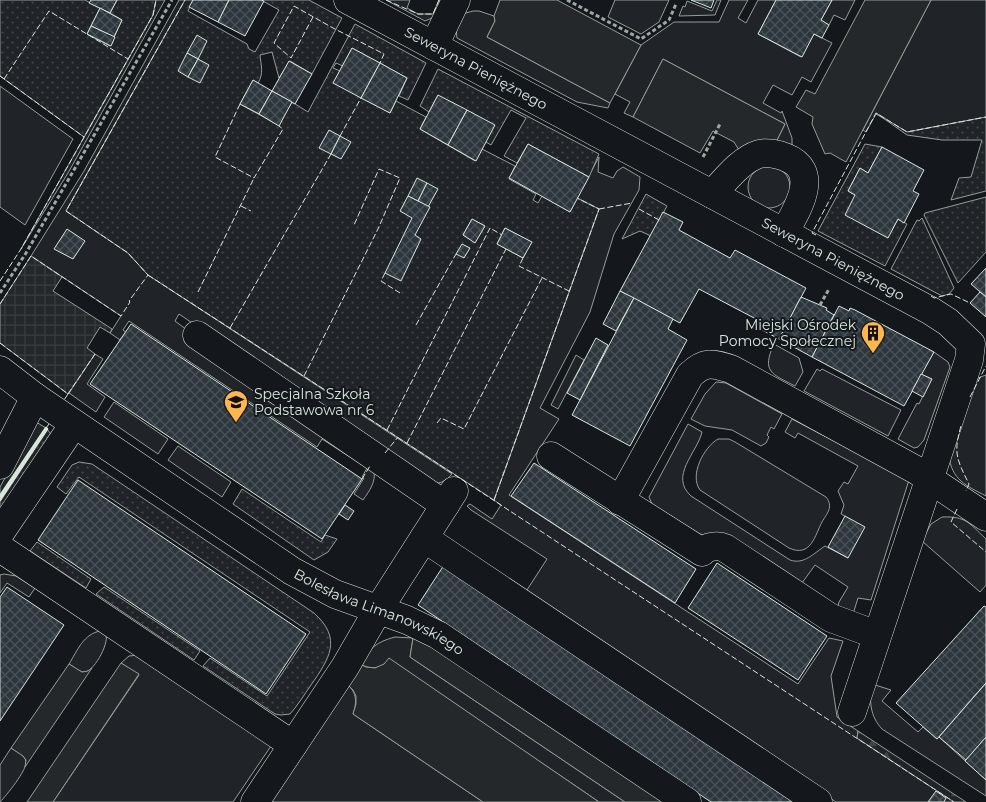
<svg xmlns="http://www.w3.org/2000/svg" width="986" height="802" viewBox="0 0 986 802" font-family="Montserrat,sans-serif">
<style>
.grass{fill:#202428;stroke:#939e99}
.forest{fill:url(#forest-firs);stroke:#939e99}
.garden{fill:url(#garden-dots);stroke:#939e99;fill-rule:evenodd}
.parking{fill:#24282b;stroke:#939e99}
.plaza{fill:url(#plaza-grid);stroke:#939e99}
.building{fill:url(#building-cross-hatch);stroke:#d8e6dc}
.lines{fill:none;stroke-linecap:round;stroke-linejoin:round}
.minor-casing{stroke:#d8e6dc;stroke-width:29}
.path{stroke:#9da8a2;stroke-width:3;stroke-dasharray:4 2.5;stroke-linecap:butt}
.minor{stroke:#14181c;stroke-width:28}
.fence{stroke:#d8e6dc;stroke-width:1;stroke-dasharray:6 2.5;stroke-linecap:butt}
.wall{stroke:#d8e6dc;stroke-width:2.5}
.labels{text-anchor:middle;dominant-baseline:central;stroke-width:4;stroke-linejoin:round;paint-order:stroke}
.street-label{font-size:14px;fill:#d8e6dc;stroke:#14181c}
.poi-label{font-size:14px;fill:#d8e6dc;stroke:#14181c;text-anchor:end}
</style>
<defs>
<pattern id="forest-firs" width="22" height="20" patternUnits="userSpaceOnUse" patternTransform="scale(1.25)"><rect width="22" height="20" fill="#202428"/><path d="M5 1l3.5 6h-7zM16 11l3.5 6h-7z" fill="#404447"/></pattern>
<pattern id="garden-dots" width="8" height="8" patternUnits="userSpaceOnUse" patternTransform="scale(1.25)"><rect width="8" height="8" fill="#202428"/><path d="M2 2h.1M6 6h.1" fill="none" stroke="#404447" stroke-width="1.8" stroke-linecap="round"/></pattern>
<pattern id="plaza-grid" width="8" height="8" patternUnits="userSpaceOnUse" patternTransform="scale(1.25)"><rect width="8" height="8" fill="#24282b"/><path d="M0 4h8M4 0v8" fill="none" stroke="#393d3f"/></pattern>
<pattern id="building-cross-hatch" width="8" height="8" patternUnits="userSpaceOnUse" patternTransform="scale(1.25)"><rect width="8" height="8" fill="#2c363c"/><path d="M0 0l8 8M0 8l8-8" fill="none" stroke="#4a5358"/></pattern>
</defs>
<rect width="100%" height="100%" fill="#14181c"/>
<g class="grass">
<path d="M156,0h9l-97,173 -47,76 132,-234z"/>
<path d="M179,0h6l-119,211 62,42 20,22 304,199c-7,8 -13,11 -24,8l-249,-168 -4,7 199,149c2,12 -4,20 -11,30l-9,-6 10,-16 -2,-1 5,-9 -45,-29 -5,8 -188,-126 -6,9 3,2 -6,8 -10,-7 11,-17 -90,-60 53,-85z"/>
<path d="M386,0h24l-3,8 11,6h15l6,-14h5l-10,17 -9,4z"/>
<path d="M615,0h54l-10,22 -18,12 -33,-17z"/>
<path d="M717,0h4l-6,15 -36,1 4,-10 2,1 2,-6 25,10z"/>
<path d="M729,0h19l-10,18 8,5 12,-23h18l-18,34 43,23 13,-23 18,9 -21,39 -9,-5 -10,18 -19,-10 -10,18 18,10 1,-2 10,27v7l-16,-3 9,-18 -122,-65 -30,58 -9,-4 6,-11 -15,-8 26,-49 33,-23h45z"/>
<path d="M832,0h23l-10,20 -11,-5 -5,10 -8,-5z"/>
<path d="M931,0h55v117l-79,15 -31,-18 -10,18 -3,-2z"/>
<path d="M473,11h6l15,5 1,5 -8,16 123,66 -2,5 -31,-6 -120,-64 -1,-9 6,-15z"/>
<path d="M0,86l73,53 -48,86 -25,-18z"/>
<path d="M599,157l-1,15 15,6 4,-7 6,-4 17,10 -1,13 -25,44 -24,78 -50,96 19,11 -50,76 289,189 31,-46 14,3 -12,35 6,41 21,14 -1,7 97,64h-118l-311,-209 22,-34 -76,-49 -4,-4 3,-2 22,15 9,-14 -7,-5 105,-291 -22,-11z"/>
<circle cx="769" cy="187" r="21"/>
<path d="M774,344l25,14 4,14 -8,14c-23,-12 -34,-14 -21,-42z"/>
<path d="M934,352l14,10 2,5 -26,73 -6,7 -4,1 -16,-9 19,-36 2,1 12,-25 -10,-5z"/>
<path d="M95,354l8,5 -16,25 18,13 -9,15 -27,-19z"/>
<path d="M576,355l8,5 -26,49 -7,-4z"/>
<path d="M817,369l3,2 2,-2 79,41 -13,26 -84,-45z"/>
<path d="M986,375v121c-19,-10 -35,-16 -37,-41l22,-63 7,-14z"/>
<path d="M716,382l10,1 56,31 -8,15 -3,-2 -4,8 2,2 -3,6 -5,3 -29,-16 -27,-4 -14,-7 14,-25z"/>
<path d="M114,402l54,37 -10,15 -54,-37z"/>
<path d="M792,419l117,61 -38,120 -13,-2 -5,16 -12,-5 -3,-3 1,-4 9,-15 -33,-22 -13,18 -104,-50 -46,-29 -3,-7 39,-73 14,8c-5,21 -33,44 -11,64l99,64c14,5 24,-7 35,-14l23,12 -3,-42 -4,-2 3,-9 -6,-14 6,-9 4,2 10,-18 -60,-33 -3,5 -10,-6z"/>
<path d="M36,422l10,6 -46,68v-9z"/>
<path d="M718,439h11l6,3 91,55c8,10 1,16 -4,25 -7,13 -11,36 -33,26l-89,-58c-11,-15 4,-43 18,-51z"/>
<path d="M178,446l53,36 -9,15 -54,-37z"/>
<path d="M942,517c24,-1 27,6 44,22v46l-6,7 -58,-51 9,-17z"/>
<path d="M4,574l12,2 19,12 -6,9 -22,-14 -7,10v-18z"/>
<path d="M101,631l5,4c3,9 -13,39 -23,37 -5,-1 -10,-6 -14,-8 8,-13 15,-31 32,-33z"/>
<path d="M395,637l18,1 -3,19 215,145h-26l-210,-143c-7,10 -18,11 -29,5 10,-16 16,-22 35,-27z"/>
<path d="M139,655l132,91 -38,56h-180l86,-127 -18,-12 8,-7z"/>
<path d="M347,684c10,9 10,18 6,30l130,88h-216z"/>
<path d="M872,684l19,6 -9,11 36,31 5,-5 14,12 2,-2 47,43v16l-104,-67c-12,-13 -13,-28 -10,-45z"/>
<path d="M11,748c6,4 14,7 15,14 1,8 -20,34 -26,40v-37z"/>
</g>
<path class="forest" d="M858,731l108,71h-12l-97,-64z"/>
<g class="garden">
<path d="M0,0h85l15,8 -13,26 23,12 12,-26 -12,-7 7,-13h39l-3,15 -69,122 -84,-61z"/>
<path d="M185,0h8l-5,11 59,33 2,5 6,3 24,-42 -18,-10h48l33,18 -30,56 -22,-13 -11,17 -7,-26 -12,3c1,11 4,18 -2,28l-5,-3 -13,24 38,21 14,-23 16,10 47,-88 71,39 -18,37 -9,-4 8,-18 -55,-30 -9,18 -7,-3 -3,5 7,3 -6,12 56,30 6,-12 30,16 -6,12 55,32 7,-12 33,17 -6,13 27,15 -3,6 5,3 4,-7 28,16 7,-14 22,11 -105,291 -346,-225 -20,-22 -62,-42zM472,219l13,7 -10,16 -12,-7zM505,228l26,14 -8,16 -26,-14z"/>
<path d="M438,69l161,85 -10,23 -61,-33 -11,19 -13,-7 22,-38 -15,-8 -20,35 -5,-3 -48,-47 -9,17 -9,-6z"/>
<path d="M876,113l31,19 79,-15v74l-35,9 8,-22 12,-1 11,-37h-40l-35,-5z"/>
<path d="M865,144l17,3 -14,26 -8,-5 -12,23 7,4 33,42 10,-18 9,5 -22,42 -67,-35z"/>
<path d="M646,194l21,12 -16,30 -11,-5 -18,8z"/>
<path d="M986,197v55l-28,31 -34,-68 1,-2z"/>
<path d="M922,218l32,70 -5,6 -7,2 -51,-27 26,-49 2,1z"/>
<path d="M47,429l6,8 -53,78v-15z"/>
<path d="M79,462l13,2 222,149c29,26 15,46 -3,72 -7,10 -13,20 -21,29l-9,1 -6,-1 -72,-48 7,-8 57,38 43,-64 -231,-155 -13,17 -9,-7 15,-22z"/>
<path d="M242,489l79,53 4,-7 12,4 -9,13 -14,8 -81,-56z"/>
<path d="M37,542l54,37 -5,9 -56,-37z"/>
<path d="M104,587l96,64 -6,9 -98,-66z"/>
</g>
<g class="parking">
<path d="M500,0h57l84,45 -31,58 -123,-66 8,-16 -1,-5z"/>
<path d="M865,0h66l-85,162 -16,-9 -5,1 -13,-30 1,-7 -17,-10 10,-17 9,4z"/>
<path d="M663,59l122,65 -9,18 -37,8 -5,-8 -21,-11 -13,22 -67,-36z"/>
<path d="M413,638l12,4 241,160h-41l-215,-145z"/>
<path d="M389,658l210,144h-116l-130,-88 3,-10v-8l-3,-6 -6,-6 13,-20 6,3 9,1 9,-4z"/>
<path d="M121,663l18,11 -86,128h-26z"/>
<path d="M69,664l13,8 6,-1 4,-3 -67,99 1,-7 -3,-4 -12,-8z"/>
</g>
<path class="plaza" d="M31,256l31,21 -9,14 59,38 -2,4 -10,-6 -13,21 8,6 -27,40 -68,-51v-39z"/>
<g class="building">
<path d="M91,0h26l-7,13 -21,-10z"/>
<path d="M193,0h36l-11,22 -29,-15z"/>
<path d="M229,0h32l3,1 -19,35 -27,-14z"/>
<path d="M691,0h23l-3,8z"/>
<path d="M776,0h56l-11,20 8,5 -7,13 -8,-4 -12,23 -44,-23z"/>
<path d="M100,8l22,12 -8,17 -23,-11z"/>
<path d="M91,26l24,11 -4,9 -24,-12z"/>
<path d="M197,35l10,6 -9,18 -11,-6z"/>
<path d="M352,48l28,15 -19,35 -28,-15z"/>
<path d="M187,53l11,6 -10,18 -10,-6z"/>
<path d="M198,59l11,6 -9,18 -12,-6z"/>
<path d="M289,61l23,13 -17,30 -23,-13z"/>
<path d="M380,63l27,15 -17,35 -29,-15z"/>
<path d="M253,80l19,11 -13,23 -19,-10z"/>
<path d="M272,91l20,11 -13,24 -20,-12z"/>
<path d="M438,95l29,15 -19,35 -28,-16z"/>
<path d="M467,110l28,15 -19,36 -28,-16z"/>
<path d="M329,130l11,6 -9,18 -12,-6z"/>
<path d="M340,136l11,6 -10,17 -10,-5z"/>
<path d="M528,144l61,33 -19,35 -61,-34z"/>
<path d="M882,147l42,23 -11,21 6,3 -15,29 -6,-4 -10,19 -43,-23 10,-20 -7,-4 12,-23 8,5z"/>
<path d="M417,178l10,5 -9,18 -10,-5z"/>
<path d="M427,183l11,6 -10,18 -10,-6z"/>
<path d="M408,196l22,11 -15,28 6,4 -20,42 -16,-8 27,-55 -12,-7z"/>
<path d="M663,212l20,10 -4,8 51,28 5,-8 71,38 -27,51 -26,-14 3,-6 -57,-30 -19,34 -60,-32z"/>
<path d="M472,219l13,7 -10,17 -12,-8z"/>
<path d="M505,228l27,14 -9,16 -26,-14z"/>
<path d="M67,229l18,12 -12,18 -19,-10z"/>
<path d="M462,244l8,4 -6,10 -8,-4z"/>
<path d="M986,268v29l-15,-13z"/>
<path d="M620,291l14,7 -18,33 -13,-7z"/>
<path d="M980,292l6,5v20l-16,-14z"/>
<path d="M801,297l26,11 -1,2 8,5 -22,42 -33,-18z"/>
<path d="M634,298l39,21 -5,10 19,11 -57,106 -58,-31z"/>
<path d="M839,306l10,5 1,-3 5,2 79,42 -30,54 -92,-49z"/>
<path d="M131,324l231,155 -40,60 -232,-155z"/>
<path d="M596,338l12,7 -28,55 -13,-7z"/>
<path d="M921,374l11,5 -9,18 -11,-6z"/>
<path d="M534,463l162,106 -21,34 -164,-107z"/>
<path d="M78,480l228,154 -40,60 -228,-154z"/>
<path d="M345,505l9,6 -6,9 -9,-6z"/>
<path d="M845,516l20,11 -17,31 -20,-11z"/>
<path d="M717,563l110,73 -29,44 -110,-72z"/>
<path d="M444,565l355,237h-88l-293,-197z"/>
<path d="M7,587l57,38 -64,96v-124z"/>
<path d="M984,606l2,1v76l-49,56 -41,-36z"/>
<path d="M986,683v54l-20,23 -27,-23z"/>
<path d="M986,737v43l-21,-19z"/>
<path d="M936,791l10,7 -2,4h-16z"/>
</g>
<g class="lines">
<g class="minor-casing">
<g id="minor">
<path id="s1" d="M348,0l583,311 17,11 23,22 -2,16 -117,352"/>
<path d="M434,46l22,-46"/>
<path d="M712,194c13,-13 28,-34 47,-40 8,-2 19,0 26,3 37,14 12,53 -1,76"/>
<path d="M197,335l248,170"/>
<path id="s2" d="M0,370l35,27 257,174 43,23 72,26 31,15 249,167"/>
<path d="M551,456l151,96c5,-6 16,-7 23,-4l106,70 46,17"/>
<path d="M0,465l35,-68"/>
<path d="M620,501l70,-126c15,-14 22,-12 41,-6l185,101 70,47"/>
<path d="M0,533l74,-109"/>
<path d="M424,538l394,264"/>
<path d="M0,548l293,197"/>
<path d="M255,802l90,-135 33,-57 76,-119"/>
</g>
</g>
<g class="path">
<path d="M567,0l74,39 28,-19 7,-16"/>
<path d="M703,157l17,-33"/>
<path d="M0,293l26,-40 146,-253"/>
<path d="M820,305l9,-16"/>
</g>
<use href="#minor" class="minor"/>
<g class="fence">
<path d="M386,0l32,14h15l6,-14"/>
<path d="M313,17l-22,41 -17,-15 20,-37 39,22 51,26 -4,9"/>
<path d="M0,76l84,61"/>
<path d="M4,79l45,-68 79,48"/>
<path d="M240,104l-25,53 39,21 29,-49 -4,-3"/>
<path d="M340,136l21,-38"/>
<path d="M241,206l10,5"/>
<path d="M599,209l33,-6"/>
<path d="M639,209l20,11"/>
<path d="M816,235l-4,-2 64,-120 31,19 79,-15"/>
<path d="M523,258l-4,8 50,25"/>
<path d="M385,273l-4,8 19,12"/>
<path d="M148,275l217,141 589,386"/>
<path d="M0,281l21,-32 132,-234 3,-15"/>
<path d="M198,292l56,-114"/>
<path d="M931,296l3,2 17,-4 19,9"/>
<path d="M0,304l31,-48 90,60 9,-14 -1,-1 19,-26 -20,-22 -62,-42 119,-211"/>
<path d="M416,325l40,-71"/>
<path d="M230,328l101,-174"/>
<path d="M0,343l68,51 -4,6"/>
<path d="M304,376l74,-147 22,-51 -21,-9 -25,56"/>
<path d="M68,394l27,-40"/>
<path d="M970,397l16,-31"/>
<path d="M437,423l4,-5 23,11 78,-151"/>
<path d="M961,426c-8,27 -4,34 8,58l-3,7"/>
<path d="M46,428l3,-4"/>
<path d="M387,430l103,-202 12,7"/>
<path d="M407,443l99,-194"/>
<path d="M385,453l13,-16"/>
<path d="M362,479l8,-13"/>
<path d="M494,500l105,-291 -22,-11"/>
<path d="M957,509l-6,13 35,30"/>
</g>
<path class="wall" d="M0,496l46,-68 1,1 -47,71"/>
</g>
<defs>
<g id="building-pin" transform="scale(1.25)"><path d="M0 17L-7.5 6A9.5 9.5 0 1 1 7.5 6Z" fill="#ffb74d" stroke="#14181c"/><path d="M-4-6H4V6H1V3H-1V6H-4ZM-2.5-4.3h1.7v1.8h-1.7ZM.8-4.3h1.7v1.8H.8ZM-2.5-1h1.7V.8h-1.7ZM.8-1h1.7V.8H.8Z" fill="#111"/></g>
<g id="school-pin" transform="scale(1.25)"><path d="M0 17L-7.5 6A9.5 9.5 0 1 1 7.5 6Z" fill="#ffb74d" stroke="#14181c"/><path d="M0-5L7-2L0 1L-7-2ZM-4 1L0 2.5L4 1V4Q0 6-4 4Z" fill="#111"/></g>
</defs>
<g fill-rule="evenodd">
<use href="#building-pin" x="873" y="333"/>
<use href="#school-pin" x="236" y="402"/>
</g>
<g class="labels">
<g class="street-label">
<text stroke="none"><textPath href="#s1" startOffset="145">Seweryna Pieniężnego</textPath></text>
<text stroke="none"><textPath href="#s1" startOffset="550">Seweryna Pieniężnego</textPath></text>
<text stroke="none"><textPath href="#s2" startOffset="451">Bolesława Limanowskiego</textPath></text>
</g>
<g class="poi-label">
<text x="856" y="325">Miejski Ośrodek<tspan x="856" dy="16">Pomocy Społecznej</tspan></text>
<text x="254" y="394" text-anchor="start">Specjalna Szkoła<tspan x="254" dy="16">Podstawowa nr 6</tspan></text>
</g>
</g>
</svg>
